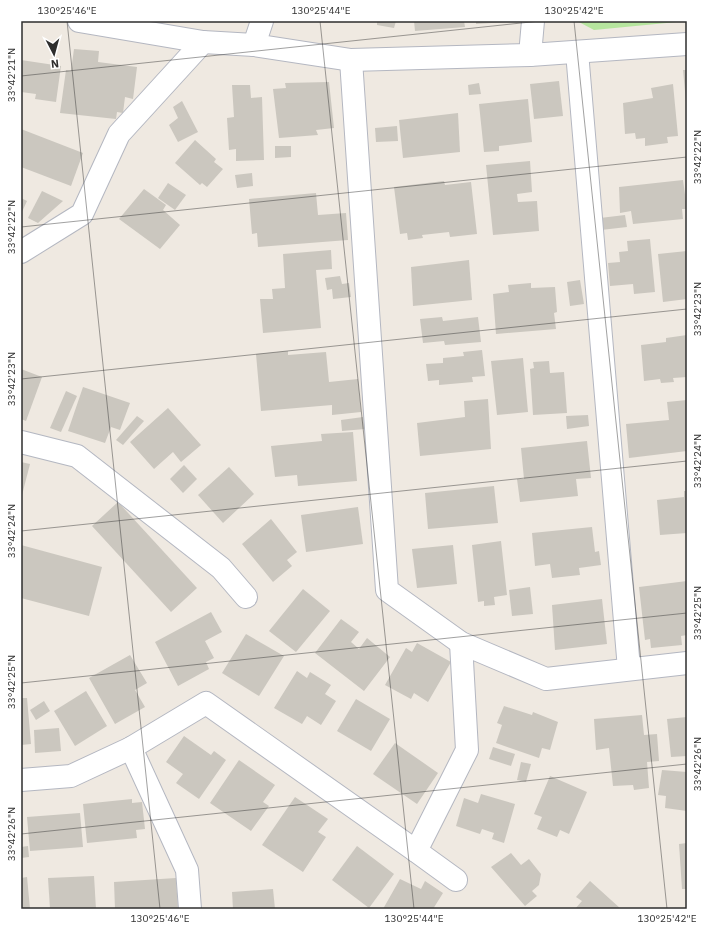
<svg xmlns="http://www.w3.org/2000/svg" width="708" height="930" viewBox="0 0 708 930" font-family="'IBM Plex Sans',sans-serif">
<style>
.green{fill:#b6e59e}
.building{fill:#cbc7bf}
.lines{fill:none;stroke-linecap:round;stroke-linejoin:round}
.street-casing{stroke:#b4b7c1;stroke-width:24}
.secondary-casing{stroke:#b4b7c1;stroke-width:24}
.street{stroke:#fff;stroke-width:22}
.secondary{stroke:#fff;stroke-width:22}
.ticks{fill:none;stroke:#2e2e2e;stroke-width:1;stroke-opacity:0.45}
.neatline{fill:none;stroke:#2e2e2e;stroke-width:1.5}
.ticks-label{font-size:10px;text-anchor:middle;fill:#2e2e2e}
</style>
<rect width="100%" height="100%" fill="#efe9e1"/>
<path class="green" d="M577,21h110l-93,9z"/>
<g class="building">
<path d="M377,21h19l-2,7 -17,-3z"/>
<path d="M414,21h50l1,6 -50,4z"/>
<path d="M476,21h31v1l-31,2z"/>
<path d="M74,49l25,2 -1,11 39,5 -4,32 -8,-2 -2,16 -6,-1 -1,7 -56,-6 6,-43 5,1z"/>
<path d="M21,60l40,6 -5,36 -21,-3 1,-5 -15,-2z"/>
<path d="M683,70h4v32h-1z"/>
<path d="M559,81l4,35 -29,3 -4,-35z"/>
<path d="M329,82l5,46 -18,2 2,5 -39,3 -6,-49 13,-1 -1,-5z"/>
<path d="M479,83l2,11 -12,1 -1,-10z"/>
<path d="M673,84l5,52 -11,1 1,6 -23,3v-8l-9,1 -1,-6 -10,1 -2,-31 30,-5 -2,-10z"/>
<path d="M232,85h18l1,13 11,-1 2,63 -28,1v-12l-7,1 -2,-32 7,-1z"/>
<path d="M528,99l4,43 -33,4v5l-15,1 -5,-48z"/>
<path d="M182,101l16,31 -20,10 -9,-17 9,-7 -5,-11z"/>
<path d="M458,113l2,39 -57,6 -4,-38z"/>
<path d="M397,126l1,15 -22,1 -1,-14z"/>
<path d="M21,129l62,24 -12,33 -50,-19z"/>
<path d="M195,140l21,19 -2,3 9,7 -16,18 -5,-4 -2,2 -25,-22z"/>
<path d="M275,146h16v11l-16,1z"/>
<path d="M530,161l2,31 -15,2 1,8 19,-1 2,30 -46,4 -7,-70z"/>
<path d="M252,173l1,13 -16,2 -2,-13z"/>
<path d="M683,180l4,29h-5l1,10 -50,5 -2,-13 -11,2 -1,-26z"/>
<path d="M444,181l1,4 26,-3 6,52 -27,3 -1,-5 -27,3 1,3 -15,2 -1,-7 -7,1 -6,-47z"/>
<path d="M168,183l18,12 -11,15 -17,-12z"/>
<path d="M144,189l22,16 -3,5 17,15 -20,24 -41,-30z"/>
<path d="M42,191l21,10 -25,22 -10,-5z"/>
<path d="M316,193l2,22 28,-2 2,27 -90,7 -1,-14 -5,1 -3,-35z"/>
<path d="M21,198l6,3 -6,13z"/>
<path d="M625,215l2,12 -26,3 -1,-12z"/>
<path d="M650,239l5,53 -21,2 -1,-10 -23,2 -2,-23 12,-1 -1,-10 9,-1 -1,-10z"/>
<path d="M331,250l1,19 -16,1 5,58 -58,5 -3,-34h13l-1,-10 13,-1 -2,-34z"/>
<path d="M687,251v48l-24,3 -5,-48z"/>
<path d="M469,260l3,40 -59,6 -2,-39z"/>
<path d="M340,276l2,8 7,-1 2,14 -18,2 -1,-10 -5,1 -2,-12z"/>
<path d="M580,280l4,24 -14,2 -3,-24z"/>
<path d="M531,283v5l24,-1 2,25 -3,1 2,16 -60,5 -3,-40 16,-2 -1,-7z"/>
<path d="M442,317l1,4 35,-4 3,25 -36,3 -1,-4 -21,2 -3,-24z"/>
<path d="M687,335v42l-14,1 1,4 -13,1 -1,-4 -16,2 -3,-36 25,-3v-4z"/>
<path d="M482,350l3,26 -13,1 1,5 -34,3v-5l-11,1 -2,-17 17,-1v-5l21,-2 -1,-4z"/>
<path d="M288,351v4l38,-3 3,30 29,-3 3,33 -29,3v-10l-71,6 -5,-57z"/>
<path d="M523,358l5,54 -31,3 -6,-54z"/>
<path d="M549,361l1,12 14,-1 3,41 -34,2 -3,-46 4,-1 -1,-6z"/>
<path d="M21,369l21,8 -16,44 -5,-2z"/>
<path d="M83,387l47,16 -10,27 -9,-3 -6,16 -37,-12z"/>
<path d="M66,391l11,5 -16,36 -11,-4z"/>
<path d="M488,399l3,50 -71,7 -3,-33 48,-6 -1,-16z"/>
<path d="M687,400v51l-58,7 -3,-34 43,-4 -2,-18z"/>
<path d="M168,408l33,37 -20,17 -8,-10 -19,17 -24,-27z"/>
<path d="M588,415l1,11 -22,3 -1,-13z"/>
<path d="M137,416l7,5 -21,24 -7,-5z"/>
<path d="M363,417l2,12 -23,2 -1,-11z"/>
<path d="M353,432l4,49 -59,5 -1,-11 -22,2 -4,-31 51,-5 -1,-7z"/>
<path d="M587,441l4,37 -15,1 2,17 -58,6 -3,-23h7l-3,-31z"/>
<path d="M21,462l9,2 -8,31h-1z"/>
<path d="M184,465l13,14 -14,14 -13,-14z"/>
<path d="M229,467l25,27 -31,29 -25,-28z"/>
<path d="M494,486l4,37 -70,6 -3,-36z"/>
<path d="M684,491h3v42l-27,2 -3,-35 27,-3z"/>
<path d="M118,502l79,86 -26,24 -79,-86z"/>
<path d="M358,507l5,37 -57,8 -5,-37z"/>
<path d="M271,519l26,33 -10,8 5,6 -19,16 -31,-38z"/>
<path d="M592,527l3,25 4,-1 2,14 -22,3 1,7 -28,3 -2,-14 -15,2 -3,-33z"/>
<path d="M501,541l6,54 -13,2 1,8 -11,1v-5l-6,1 -6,-57z"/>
<path d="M21,545l81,22 -13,49 -68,-18z"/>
<path d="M453,545l4,39 -40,4 -5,-39z"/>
<path d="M687,581v54l-6,1 1,9 -31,3 -1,-9 -5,1 -6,-53z"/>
<path d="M530,587l3,27 -21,2 -3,-26z"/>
<path d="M303,589l27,22 -34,41 -27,-21z"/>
<path d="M602,599l5,45 -52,6 -3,-45z"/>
<path d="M211,612l11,20 -17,9 9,17 -8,4 3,7 -31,17 -23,-44z"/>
<path d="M341,619l18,13 -8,10 8,7 8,-11 23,19 -26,34 -49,-38z"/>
<path d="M246,634l38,22 -25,40 -37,-23z"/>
<path d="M417,643l34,19 -23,40 -14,-9 -3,6 -26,-14 21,-37 6,4z"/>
<path d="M130,655l17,28 -12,7 10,17 -30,17 -26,-46z"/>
<path d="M297,671l10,7 3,-6 21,13 -6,9 11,7 -15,24 -14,-9 -5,8 -28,-16z"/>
<path d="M86,691l21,35 -32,20 -21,-35z"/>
<path d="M21,698h6l4,46 -10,1z"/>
<path d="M356,699l34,20 -19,32 -34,-20z"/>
<path d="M44,701l6,10 -14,9 -6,-10z"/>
<path d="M504,706l28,9 1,-3 25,10 -8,28 -8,-2 -3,10 -43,-15 6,-18 -5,-2z"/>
<path d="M642,715l2,20 13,-1 2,27 -12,1 2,26 -15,2 -1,-5 -20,1 -4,-38 -13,2 -2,-31z"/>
<path d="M687,717v39l-16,1 -4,-38z"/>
<path d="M59,728l2,23 -26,2 -1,-23z"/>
<path d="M184,736l27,19 3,-4 12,9 -27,39 -23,-16 7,-9 -17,-12z"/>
<path d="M395,743l43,30 -21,31 -44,-30z"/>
<path d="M493,747l22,7 -4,12 -22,-7z"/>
<path d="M239,760l36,25 -12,17 6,4 -18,25 -41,-28z"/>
<path d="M521,762l10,2 -5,18 -9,-2z"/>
<path d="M662,770l25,2v39l-22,-3 1,-12 -8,-1z"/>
<path d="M550,776l37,16 -18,42 -9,-4 -3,7 -20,-8 5,-12 -8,-3z"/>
<path d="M481,794l34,10 -11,39 -12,-4 2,-6 -12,-4 -2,5 -24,-8 8,-28 14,5z"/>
<path d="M295,797l33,22 -10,13 8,5 -23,35 -41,-27z"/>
<path d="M132,799v4l10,-1 3,27 -9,1 1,8 -50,5 -4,-39z"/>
<path d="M80,813l3,34 -53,4 -3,-34z"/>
<path d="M687,843v46h-5l-3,-45z"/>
<path d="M28,846l1,11 -8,1v-11z"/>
<path d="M357,846l37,28 -25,34 -37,-28z"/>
<path d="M511,853l10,12 8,-6 12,15 -2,11 -7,6 5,5 -12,10 -34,-39z"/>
<path d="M94,876l2,33h-46l-2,-31z"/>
<path d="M27,877l3,32h-9v-31z"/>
<path d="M176,878l2,31h-63l-1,-27z"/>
<path d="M400,879l21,10 4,-8 18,12 -10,16h-50z"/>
<path d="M590,881l31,28h-46l7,-8 -6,-4z"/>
<path d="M273,889l2,20h-42l-1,-17z"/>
</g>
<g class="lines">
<g class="street-casing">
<g id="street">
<path d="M254,45l8,-24"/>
<path d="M577,52l52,617"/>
<path d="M530,55l3,-34"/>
<path d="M351,60l36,530 74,53 85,36 141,-16"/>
<path d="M21,252l61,-38 37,-80 84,-92"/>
<path d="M21,442l56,14 144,112 25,29"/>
<path d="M131,748l56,122 3,39"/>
<path d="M21,780l50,-4 60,-28 75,-45 210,148 40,29"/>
<path d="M416,851l51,-101 -6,-107"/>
</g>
</g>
<g class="secondary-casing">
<path id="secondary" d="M79,21l124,21 51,3 97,15 179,-5 157,-11"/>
</g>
<use href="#street" class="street"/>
<use href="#secondary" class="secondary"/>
</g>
<path class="ticks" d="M67,21l93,888M320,21l94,888M574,21l93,888M21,76l519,-55M21,227l666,-70M21,379l666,-70M21,531l666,-70M21,683l666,-70M21,834l666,-70"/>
<rect width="708" height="930" fill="none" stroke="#ffffff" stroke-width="44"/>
<g transform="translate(54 54) rotate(174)" stroke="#ffffff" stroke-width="3" paint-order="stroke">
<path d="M0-3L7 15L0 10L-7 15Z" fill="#2e2e2e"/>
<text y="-6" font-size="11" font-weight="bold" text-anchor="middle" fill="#2e2e2e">N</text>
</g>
<rect x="22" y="22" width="664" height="886" class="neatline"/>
<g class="ticks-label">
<text x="67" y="14">130°25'46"E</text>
<text x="321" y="14">130°25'44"E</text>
<text x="574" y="14">130°25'42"E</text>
<text transform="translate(11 75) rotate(-90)" y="4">33°42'21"N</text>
<text transform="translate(697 157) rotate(-90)" y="4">33°42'22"N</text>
<text transform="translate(11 227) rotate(-90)" y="4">33°42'22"N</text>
<text transform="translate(697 309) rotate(-90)" y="4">33°42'23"N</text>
<text transform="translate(11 379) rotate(-90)" y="4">33°42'23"N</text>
<text transform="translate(697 461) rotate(-90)" y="4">33°42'24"N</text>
<text transform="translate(11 531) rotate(-90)" y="4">33°42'24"N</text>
<text transform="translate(697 613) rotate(-90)" y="4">33°42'25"N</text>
<text transform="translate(11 682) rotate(-90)" y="4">33°42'25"N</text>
<text transform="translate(697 764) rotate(-90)" y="4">33°42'26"N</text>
<text transform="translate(11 834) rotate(-90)" y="4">33°42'26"N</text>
<text x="160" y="922">130°25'46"E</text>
<text x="414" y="922">130°25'44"E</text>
<text x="667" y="922">130°25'42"E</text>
</g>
</svg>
